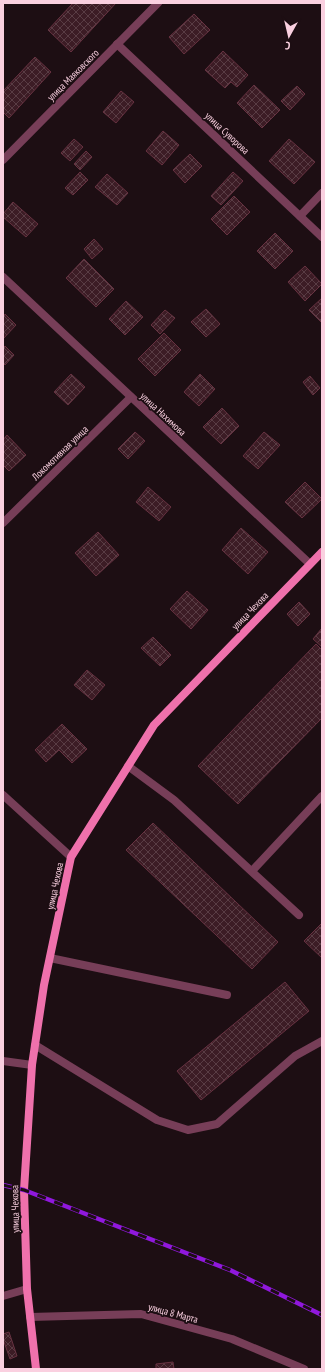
<svg xmlns="http://www.w3.org/2000/svg" width="325" height="1372" viewBox="0 0 325 1372" font-family="'PT Sans Narrow',sans-serif">
<style>
.building{fill:url(#building-cross-hatch);stroke:#663140}
.lines{fill:none;stroke-linecap:round;stroke-linejoin:round}
.lane{stroke:#773e58;stroke-width:8}
.street{stroke:#773e58;stroke-width:8}
.secondary{stroke:#ef71ac;stroke-width:8}
.rail-casing{stroke:#9018dd;stroke-width:4.5}
.rail{stroke:#1d0e13;stroke-width:3;stroke-dasharray:9;stroke-linecap:butt}
.labels{text-anchor:middle;dominant-baseline:central;stroke-width:3.5;stroke-linejoin:round;paint-order:stroke}
.street-label{font-size:10px;fill:#fad0e0;stroke:#1d0e13}
</style>
<defs>
<pattern id="building-cross-hatch" width="8" height="8" patternUnits="userSpaceOnUse"><rect width="8" height="8" fill="#3c1c25"/><path d="M0 0l8 8M0 8l8-8" fill="none" stroke="#593c44"/></pattern>
</defs>
<rect width="100%" height="100%" fill="#1d0e13"/>
<g class="building">
<path d="M73,3h43l-45,49 -23,-22z"/>
<path d="M194,14l16,16 -26,24 -15,-17z"/>
<path d="M223,51l25,24 -11,12 -6,-5 -6,6 -20,-18z"/>
<path d="M35,57l16,15 -42,46 -6,-6v-21z"/>
<path d="M254,85l26,25 -18,18 -25,-25z"/>
<path d="M297,86l8,8 -15,16 -9,-9z"/>
<path d="M121,91l13,11 -18,21 -13,-11z"/>
<path d="M163,131l16,14 -17,20 -16,-14z"/>
<path d="M74,139l9,8 -13,14 -9,-8z"/>
<path d="M289,139l26,23 -21,22 -25,-23z"/>
<path d="M86,151l6,6 -12,13 -6,-6z"/>
<path d="M190,154l12,12 -17,17 -12,-13z"/>
<path d="M80,172l8,8 -15,15 -8,-7z"/>
<path d="M233,172l10,9 -22,24 -10,-9z"/>
<path d="M107,174l21,19 -11,12 -22,-18z"/>
<path d="M234,196l16,16 -23,23 -16,-16z"/>
<path d="M13,202l25,22 -12,13 -23,-20v-3z"/>
<path d="M275,233l18,18 -18,18 -18,-18z"/>
<path d="M94,239l9,10 -11,10 -8,-10z"/>
<path d="M84,259l30,30 -18,18 -30,-29z"/>
<path d="M305,266l17,18 -17,17 -17,-19z"/>
<path d="M322,298v25l-13,-13z"/>
<path d="M126,301l17,16 -18,18 -16,-16z"/>
<path d="M206,309l14,15 -14,13 -15,-15z"/>
<path d="M165,310l10,8 -15,16 -9,-9z"/>
<path d="M5,314l11,11 -13,14v-22z"/>
<path d="M164,333l17,17 -26,26 -17,-17z"/>
<path d="M5,346l9,9 -9,10 -2,-2v-15z"/>
<path d="M71,374l14,13 -17,18 -14,-13z"/>
<path d="M200,374l15,15 -16,17 -15,-14z"/>
<path d="M310,376l10,12 -7,7 -10,-13z"/>
<path d="M222,408l17,18 -18,18 -18,-17z"/>
<path d="M135,432l10,9 -17,18 -10,-10z"/>
<path d="M264,432l16,13 -22,24 -15,-13z"/>
<path d="M7,435l19,20 -17,16 -6,-6v-25z"/>
<path d="M305,482l17,17 -20,19 -17,-16z"/>
<path d="M148,487l23,20 -12,14 -23,-19z"/>
<path d="M241,528l27,24 -20,22 -26,-24z"/>
<path d="M98,532l21,23 -23,21 -21,-23z"/>
<path d="M187,591l21,19 -17,19 -21,-20z"/>
<path d="M299,602l11,12 -12,12 -11,-12z"/>
<path d="M322,628v19l-9,-8z"/>
<path d="M153,637l18,18 -11,11 -19,-18z"/>
<path d="M316,644l6,6v68l-84,86 -40,-38z"/>
<path d="M87,670l18,15 -13,15 -18,-15z"/>
<path d="M62,724l25,25 -15,14 -13,-13 -13,12 -11,-12z"/>
<path d="M153,823l125,119 -26,27 -126,-119z"/>
<path d="M322,923v35l-18,-17z"/>
<path d="M285,982l24,29 -108,89 -24,-29z"/>
<path d="M9,1332l8,24 -7,3 -7,-20v-5z"/>
<path d="M173,1362l1,7h-18v-5z"/>
</g>
<g class="lines">
<g class="lane">
<path d="M128,766l46,34 125,115"/>
<path d="M3,795l68,62"/>
<path d="M252,871l70,-75"/>
<path d="M50,958l177,37"/>
<path d="M35,1045l122,75 31,10 29,-6 78,-68 27,-15"/>
</g>
<g class="street">
<path d="M117,44l205,193"/>
<path d="M3,160l155,-157"/>
<path d="M300,216l22,-23"/>
<path d="M3,277l307,287"/>
<path d="M3,523l128,-126"/>
<path d="M3,1061l29,4"/>
<path d="M3,1296l24,-7"/>
<path d="M30,1317l111,-3 91,25 72,30"/>
</g>
<path class="secondary" d="M36,1369l-9,-80 -3,-99 8,-125 12,-80 27,-128 83,-132 168,-173"/>
<g class="rail-casing">
<path id="rail" d="M3,1185l21,5 206,80 92,45"/>
</g>
<use href="#rail" class="rail"/>
</g>
<g class="labels">
<g class="street-label">
<text transform="translate(73 75) rotate(-45)">улица Маяковского</text>
<text transform="translate(227 133) rotate(43)">улица Суворова</text>
<text transform="translate(163 414) rotate(43)">улица Нахимова</text>
<text transform="translate(60 453) rotate(-44)">Локомотивная улица</text>
<text transform="translate(250 611) rotate(-46)">улица Чехова</text>
<text transform="translate(55 886) rotate(-78)">улица Чехова</text>
<text transform="translate(15 1209) rotate(-91)">улица Чехова</text>
<text transform="translate(173 1313) rotate(15)">улица 8 Марта</text>
</g>
</g>
<rect width="325" height="1372" fill="none" stroke="#fad0e0" stroke-width="8"/>
<g transform="translate(289 36) rotate(188)" stroke="#1d0e13" stroke-width="3" paint-order="stroke">
<path d="M0-3L7 15L0 10L-7 15Z" fill="#fad0e0"/>
<text y="-6" font-size="11" font-weight="bold" text-anchor="middle" fill="#fad0e0">С</text>
</g>
</svg>
